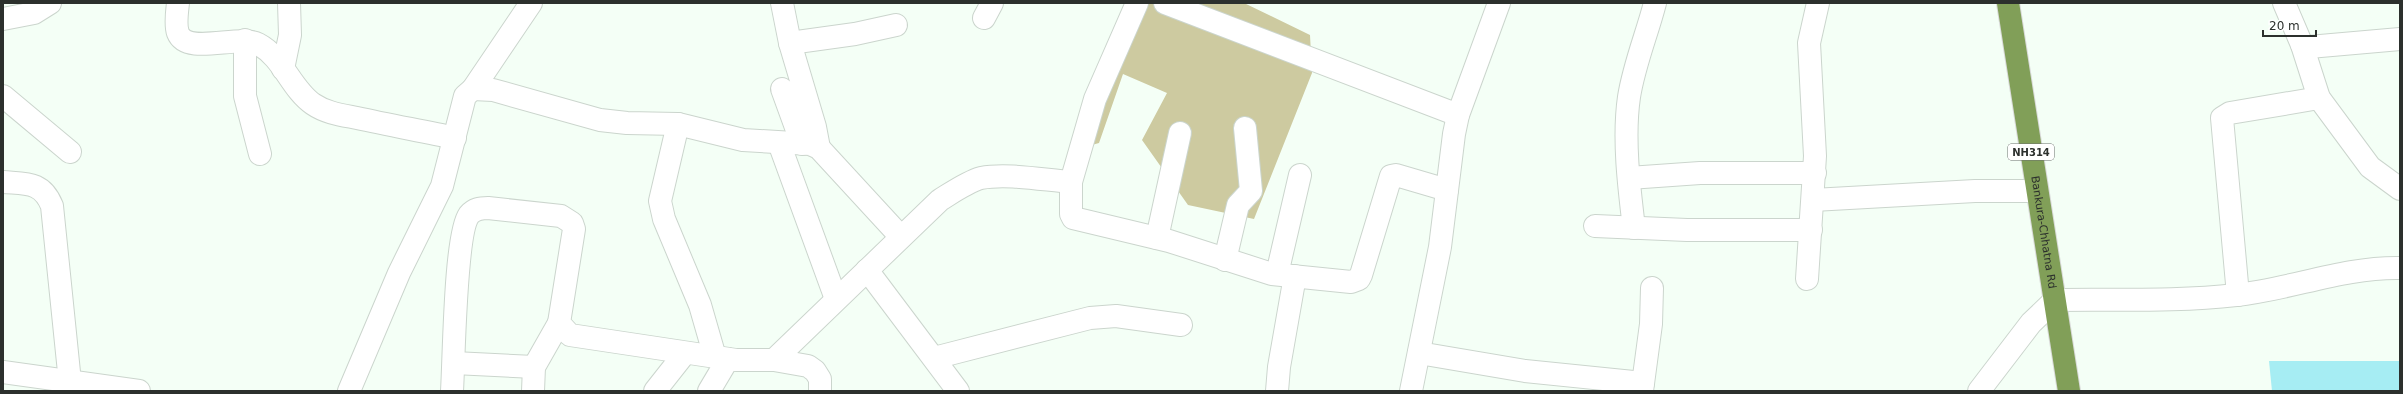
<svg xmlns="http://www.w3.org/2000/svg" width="2403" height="394" viewBox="0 0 2403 394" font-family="'DejaVu Sans',sans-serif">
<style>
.green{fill:#cdcaa0}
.water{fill:#a6edf3}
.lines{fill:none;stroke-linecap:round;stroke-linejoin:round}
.minor-casing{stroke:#cbd5cd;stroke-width:24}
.highway-casing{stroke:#d9dad9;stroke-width:24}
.minor{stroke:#fff;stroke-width:22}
.highway{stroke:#819f58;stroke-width:22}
.labels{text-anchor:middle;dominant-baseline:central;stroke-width:4;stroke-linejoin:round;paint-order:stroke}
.shield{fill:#fff;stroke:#6b6e6c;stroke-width:1}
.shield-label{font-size:10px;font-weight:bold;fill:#2c302d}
.street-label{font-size:11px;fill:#2c302d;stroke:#fff}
</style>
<rect width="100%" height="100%" fill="#f4fff6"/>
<path class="green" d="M1138,3h106l66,32 2,38 -58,146 -66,-14 -46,-65 25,-47 -44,-19 -24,69 -18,5 14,-49 6,-33z"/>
<path class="water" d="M2269,361h131v30h-128z"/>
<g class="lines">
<g class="minor-casing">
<g id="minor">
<path d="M178,3c-1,9 -3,22 0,30 9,23 61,1 80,11 25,13 33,45 55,60 13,9 29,11 44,14 32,7 65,13 98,20"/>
<path d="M782,3l8,40 25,84 4,21"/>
<path d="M1137,3l-42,96 -24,83v32l2,4 96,23 103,33 79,8 8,-3 2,-4 30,-99 5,-1 51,15"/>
<path d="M1165,3l293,112"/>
<path d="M2284,3l18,42 7,2 91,-8"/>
<path d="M984,18l8,-15"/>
<path d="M3,19l31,-6 16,-10"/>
<path d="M245,40v56l15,58"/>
<path d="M790,43l65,-9 41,-9"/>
<path d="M2302,45l17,53 51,69 30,22"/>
<path d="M283,69l7,-34 -1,-32"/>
<path d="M473,89l58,-86"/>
<path d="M782,89l20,55"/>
<path d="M3,96l67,56"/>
<path d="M678,124l-18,77 4,18 36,86 15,52"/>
<path d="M779,143l57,156"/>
<path d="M1629,178l71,-5h115"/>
<path d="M3,182c23,2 39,-1 49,24l18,176"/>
<path d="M1813,200l162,-9h62"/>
<path d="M1595,226l92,4h124"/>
<path d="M1634,228c-5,-41 -11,-90 -5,-131 5,-32 18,-63 26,-94"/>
<path d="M1157,238l23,-105"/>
<path d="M1225,260l13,-55 13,-14 -6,-63"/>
<path d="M867,270l91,121"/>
<path d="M1277,274l23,-99"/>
<path d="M1807,279l8,-123 -6,-113 9,-40"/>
<path d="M2238,295l-16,-177 8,-5 89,-15"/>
<path d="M1419,353l106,18 118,12"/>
<path d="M934,358l156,-40 26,-2 65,9"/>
<path d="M774,360l166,-160c13,-8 27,-18 41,-22 26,-5 63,2 90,4"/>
<path d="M454,363l80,4"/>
<path d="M3,372l136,19"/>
<path d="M349,391l50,-118 43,-87 23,-90 8,-7 20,1 107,30 27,3 51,1 65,16 67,4 9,4 82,89"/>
<path d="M452,391c2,-31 3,-157 17,-176 5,-6 11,-7 19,-7l73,8 11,7 2,6 -15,94 11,12 166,25h38l34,6 7,5 5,8v12"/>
<path d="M533,391l1,-24 25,-44"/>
<path d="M655,391l30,-38"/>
<path d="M709,391l19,-32"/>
<path d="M1277,391l2,-24 16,-91"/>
<path d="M1411,391l29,-144 14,-113 4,-19 41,-112"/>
<path d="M1642,391l9,-67 1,-36"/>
<path d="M1979,391l52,-68 24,-23c60,-1 121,2 181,-5 56,-6 107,-28 164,-27"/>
</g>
</g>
<g class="highway-casing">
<g id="highway">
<path id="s1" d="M2008,3l61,388"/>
</g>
</g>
<use href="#minor" class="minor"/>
<use href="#highway" class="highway"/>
</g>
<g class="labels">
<rect class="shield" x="2008" y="144" width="46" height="16" rx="3"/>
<g class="shield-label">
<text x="2031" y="152">NH314</text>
</g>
<g class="street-label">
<text stroke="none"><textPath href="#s1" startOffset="232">Bankura-Chhatna Rd</textPath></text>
</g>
</g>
<rect width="2403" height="394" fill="none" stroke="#2c302d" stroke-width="8"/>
<path d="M2263 30v6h53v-6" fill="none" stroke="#2c302d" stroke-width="2"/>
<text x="2269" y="30" font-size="12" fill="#2c302d" stroke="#ffffff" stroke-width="3" paint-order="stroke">20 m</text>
</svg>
